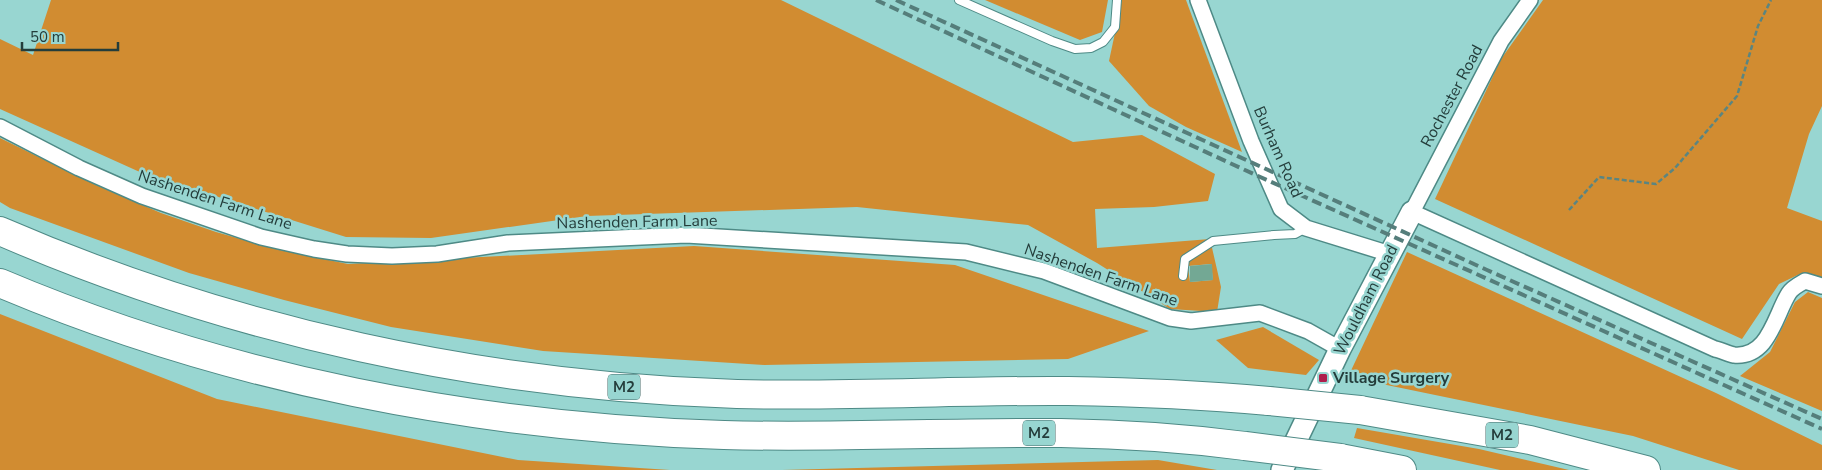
<svg xmlns="http://www.w3.org/2000/svg" width="1822" height="470" viewBox="0 0 1822 470" font-family="'Nunito Sans',sans-serif">
<style>
.green{fill:#d18c31;fill-rule:evenodd}
.building{fill:#73a894}
.lines{fill:none;stroke-linecap:round;stroke-linejoin:round}
.lane-casing{stroke:#4e8a86;stroke-width:10}
.street-casing{stroke:#4e8a86;stroke-width:18}
.secondary-casing{stroke:#4e8a86;stroke-width:24}
.highway-casing{stroke:#4e8a86;stroke-width:30}
.path{stroke:#5a8581;stroke-width:2.5;stroke-dasharray:5 2.5;stroke-linecap:butt}
.lane{stroke:#fff;stroke-width:8}
.street{stroke:#fff;stroke-width:15}
.secondary{stroke:#fff;stroke-width:21}
.highway{stroke:#fff;stroke-width:28}
.rail{stroke:#557e7b;stroke-width:4;stroke-dasharray:10 5;stroke-linecap:butt}
.highway-bridge-casing{stroke:#4e8a86;stroke-width:30;stroke-linecap:butt}
.highway-bridge{stroke:#fff;stroke-width:28}
.poi-dot{fill:#b01e4c;stroke:#98d6d1;stroke-width:2}
.labels{text-anchor:middle;dominant-baseline:central;stroke-width:5;stroke-linejoin:round;paint-order:stroke}
.shield{fill:#98d6d1;stroke:#476b68;stroke-width:1}
.shield-label{font-size:15px;font-weight:bold;fill:#243d3b}
.street-label{font-size:16px;fill:#243d3b;stroke:#98d6d1}
.poi-label{font-size:16px;font-weight:bold;fill:#243d3b;stroke:#98d6d1;text-anchor:start}
</style>
<rect width="100%" height="100%" fill="#98d6d1"/>
<g class="green">
<path d="M51,0h730l292,142 69,-7 73,39 -7,27 -54,6 -59,2 2,39 113,-9 11,48 -4,25 -47,-3 -73,-46 -69,-38 -171,-18 -270,9 -156,22 -85,-1 -204,-64 -142,-64v-70l33,16zM1211,264l2,16 -23,2 -2,-16z"/>
<path d="M985,0h123l-6,32 -22,8z"/>
<path d="M1122,0h64l56,152 -56,-25 -37,-21 -40,-45z"/>
<path d="M1543,0h279v106l-13,28 -22,74 35,13v60l-20,-8 -23,11 -37,55 -307,-140 66,-140z"/>
<path d="M0,138l98,48 63,27 55,19 64,18 68,14 346,-18 261,19 194,66 -81,28 -304,6 -221,-14 -152,-24 -107,-27 -95,-27 -179,-65 -10,-6z"/>
<path d="M1407,252l309,141 106,52v25h-83l-106,-34 -256,-53 -30,-4z"/>
<path d="M1808,292l14,6v113l-82,-35 30,-24 25,-50z"/>
<path d="M0,314l217,85 301,61 152,10h-670z"/>
<path d="M1263,327l56,33 -13,15 -58,-7 -32,-28z"/>
<path d="M1357,428l122,21 90,21h-69l-146,-32z"/>
<path d="M1158,460l59,10h-435z"/>
</g>
<path class="building" d="M1212,264l1,16 -23,2v-16z"/>
<g class="lines">
<g class="lane-casing">
<g id="lane">
<path d="M959,0l93,41 23,8 16,-1 12,-6 12,-15 2,-27"/>
<path d="M1183,276l2,-17 28,-18 61,-6 21,-1 11,-6"/>
</g>
</g>
<g class="street-casing">
<g id="street">
<path d="M1198,0l53,141 30,68 25,19 84,26"/>
<path d="M1530,0l-29,41 -89,171 303,137c6,1 13,5 19,6 35,3 41,-40 55,-62 4,-6 11,-9 16,-12l17,5"/>
<path d="M0,127l79,41 63,28 119,41 53,12 33,5 45,2 45,-2 71,-11 178,-8 280,17 78,19 126,47 21,3 69,-8 48,18 32,18"/>
</g>
</g>
<g class="secondary-casing">
<path id="secondary" d="M1282,470l58,-121 72,-137"/>
</g>
<g class="highway-casing">
<g id="highway">
<path d="M0,231c233,101 484,155 737,163 111,3 221,-4 331,-3 68,1 135,4 201,10"/>
<path d="M0,283c229,97 477,144 724,152 112,3 225,-3 337,-2 62,1 123,5 184,13"/>
<path d="M1360,410l170,30 116,30"/>
<path d="M1340,458l62,12"/>
</g>
</g>
<path class="path" d="M1569,210l30,-33 57,7 19,-16 62,-72 21,-70 13,-26"/>
<use href="#lane" class="lane"/>
<use href="#street" class="street"/>
<use href="#secondary" class="secondary"/>
<use href="#highway" class="highway"/>
<g class="rail">
<path d="M876,0l382,176 564,253"/>
<path d="M896,0l591,270 335,149"/>
</g>
<g class="highway-bridge-casing">
<g id="highway-bridge">
<path d="M1269,401l91,9"/>
<path d="M1245,446l95,12"/>
</g>
</g>
<use href="#highway-bridge" class="highway-bridge"/>
</g>
<rect class="poi-dot" x="1318" y="373" width="10" height="10" rx="2.5"/>
<g class="labels">
<g class="shield">
<rect x="608" y="374.5" width="32" height="25" rx="4"/>
<rect x="1023" y="420.5" width="32" height="25" rx="4"/>
<rect x="1486" y="422.5" width="32" height="25" rx="4"/>
</g>
<g class="shield-label">
<text x="624" y="387">M2</text>
<text x="1039" y="433">M2</text>
<text x="1502" y="435">M2</text>
</g>
<g class="street-label">
<text transform="translate(1452 96) rotate(-62)">Rochester Road</text>
<text transform="translate(1278 152) rotate(66)">Burham Road</text>
<text transform="translate(215 200) rotate(18)">Nashenden Farm Lane</text>
<text transform="translate(637 222) rotate(-1)">Nashenden Farm Lane</text>
<text transform="translate(1101 275) rotate(19)">Nashenden Farm Lane</text>
<text transform="translate(1366 300) rotate(-63)">Wouldham Road</text>
</g>
<g class="poi-label">
<text x="1333" y="378">Village Surgery</text>
</g>
</g>
<path d="M22 42v8h96v-8" fill="none" stroke="#243d3b" stroke-width="2.5"/>
<text x="30" y="42" font-size="15" fill="#243d3b" stroke="#98d6d1" stroke-width="4" paint-order="stroke">50 m</text>
</svg>
